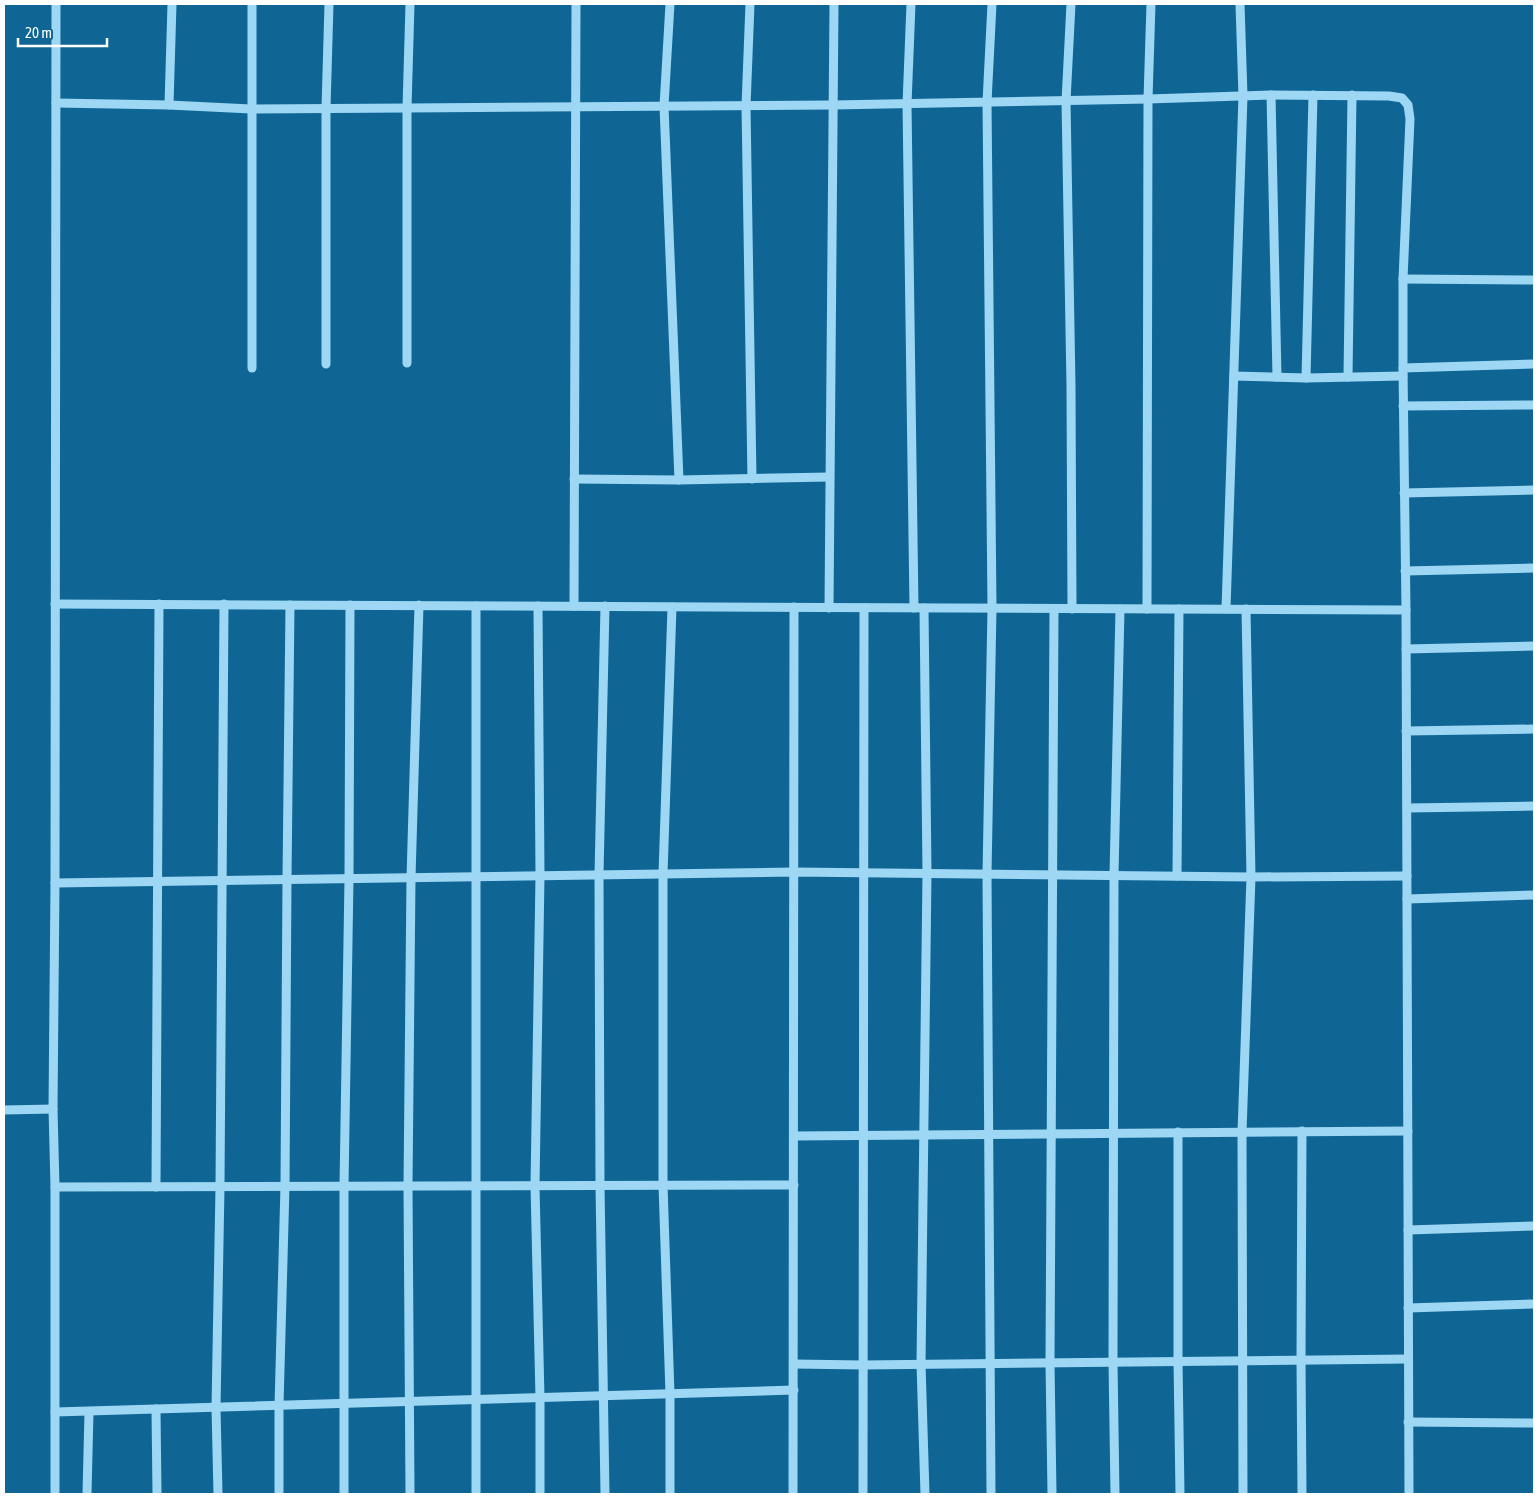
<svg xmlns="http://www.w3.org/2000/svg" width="1538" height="1498" viewBox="0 0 1538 1498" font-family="'Asap Condensed',sans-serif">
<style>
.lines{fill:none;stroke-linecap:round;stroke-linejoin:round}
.minor{stroke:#9dd7f4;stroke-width:9}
</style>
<rect width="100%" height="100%" fill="#0f6695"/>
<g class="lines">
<g class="minor">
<path d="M670,4l-6,102 15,374"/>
<path d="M750,4l-4,102 6,373"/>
<path d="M911,4l-4,100 7,504"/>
<path d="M1071,4l-5,97 5,285 1,223"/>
<path d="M1271,95l6,282"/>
<path d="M56,103l113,2 82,4 156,-1 426,-3 315,-6 123,-4 118,1 13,2 6,7 2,14 -7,160v89l3,242"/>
<path d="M169,105l3,-101"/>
<path d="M1403,279l131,1"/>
<path d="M407,363v-255l3,-104"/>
<path d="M326,364v-256l3,-104"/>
<path d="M252,368v-364"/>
<path d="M1403,368l131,-4"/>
<path d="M1234,376l72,2 97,-2"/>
<path d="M1348,377l4,-282"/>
<path d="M1306,378l7,-283"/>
<path d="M1403,406l131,-1"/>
<path d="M574,479l105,1 150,-3"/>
<path d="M1404,493l130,-3"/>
<path d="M1405,571l129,-3"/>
<path d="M55,604l1351,6 3,884"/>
<path d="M538,606l2,270 -5,310 5,212v96"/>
<path d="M574,606l2,-602"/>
<path d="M829,608l5,-604"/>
<path d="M924,608l3,265 -6,491 4,130"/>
<path d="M1147,609l1,-510 3,-95"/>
<path d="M1226,609l17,-513 -3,-92"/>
<path d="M1406,649l128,-3"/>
<path d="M1406,731l128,-2"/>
<path d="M1407,808l127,-2"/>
<path d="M1177,876l2,-267"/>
<path d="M55,883l739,-11 457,5 156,-1"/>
<path d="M1407,899l127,-4"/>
<path d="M4,1110l49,-1"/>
<path d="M1302,1131l-1,229 1,134"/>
<path d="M1178,1132v229l2,133"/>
<path d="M794,1136l614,-5"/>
<path d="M55,1187l739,-2"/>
<path d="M156,1187l3,-583"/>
<path d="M1408,1230l126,-4"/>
<path d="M1408,1308l126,-4"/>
<path d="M794,1364l69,1 545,-6"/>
<path d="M156,1409l1,85"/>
<path d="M55,1412l739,-22"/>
<path d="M1408,1422l126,1"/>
<path d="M55,1494v-307l-2,-78 2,-226 1,-879"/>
<path d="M87,1494l2,-82"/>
<path d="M218,1494l-2,-86 4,-221 4,-583"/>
<path d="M279,1494v-88l6,-220 2,-307 3,-274"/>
<path d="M344,1494v-308l5,-307 1,-274"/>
<path d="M410,1494l-2,-308 3,-308 8,-273"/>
<path d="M476,1494v-888"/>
<path d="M605,1494l-5,-308 -1,-311 6,-269"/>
<path d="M670,1494v-100l-7,-209v-311l9,-267"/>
<path d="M793,1494l1,-887"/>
<path d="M863,1494l1,-886"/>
<path d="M991,1494l-4,-620 5,-266 -5,-506 5,-98"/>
<path d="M1052,1494l-2,-131 4,-754"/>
<path d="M1115,1494l-2,-132 1,-487 6,-266"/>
<path d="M1243,1494l-1,-362 9,-255 -5,-268"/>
</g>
</g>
<rect width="1538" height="1498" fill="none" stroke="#ffffff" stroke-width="10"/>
<path d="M18 38v8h89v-8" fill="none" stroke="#ffffff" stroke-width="2.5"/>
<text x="25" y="38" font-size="15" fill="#ffffff" stroke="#0f6695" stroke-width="4" paint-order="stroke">20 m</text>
</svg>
